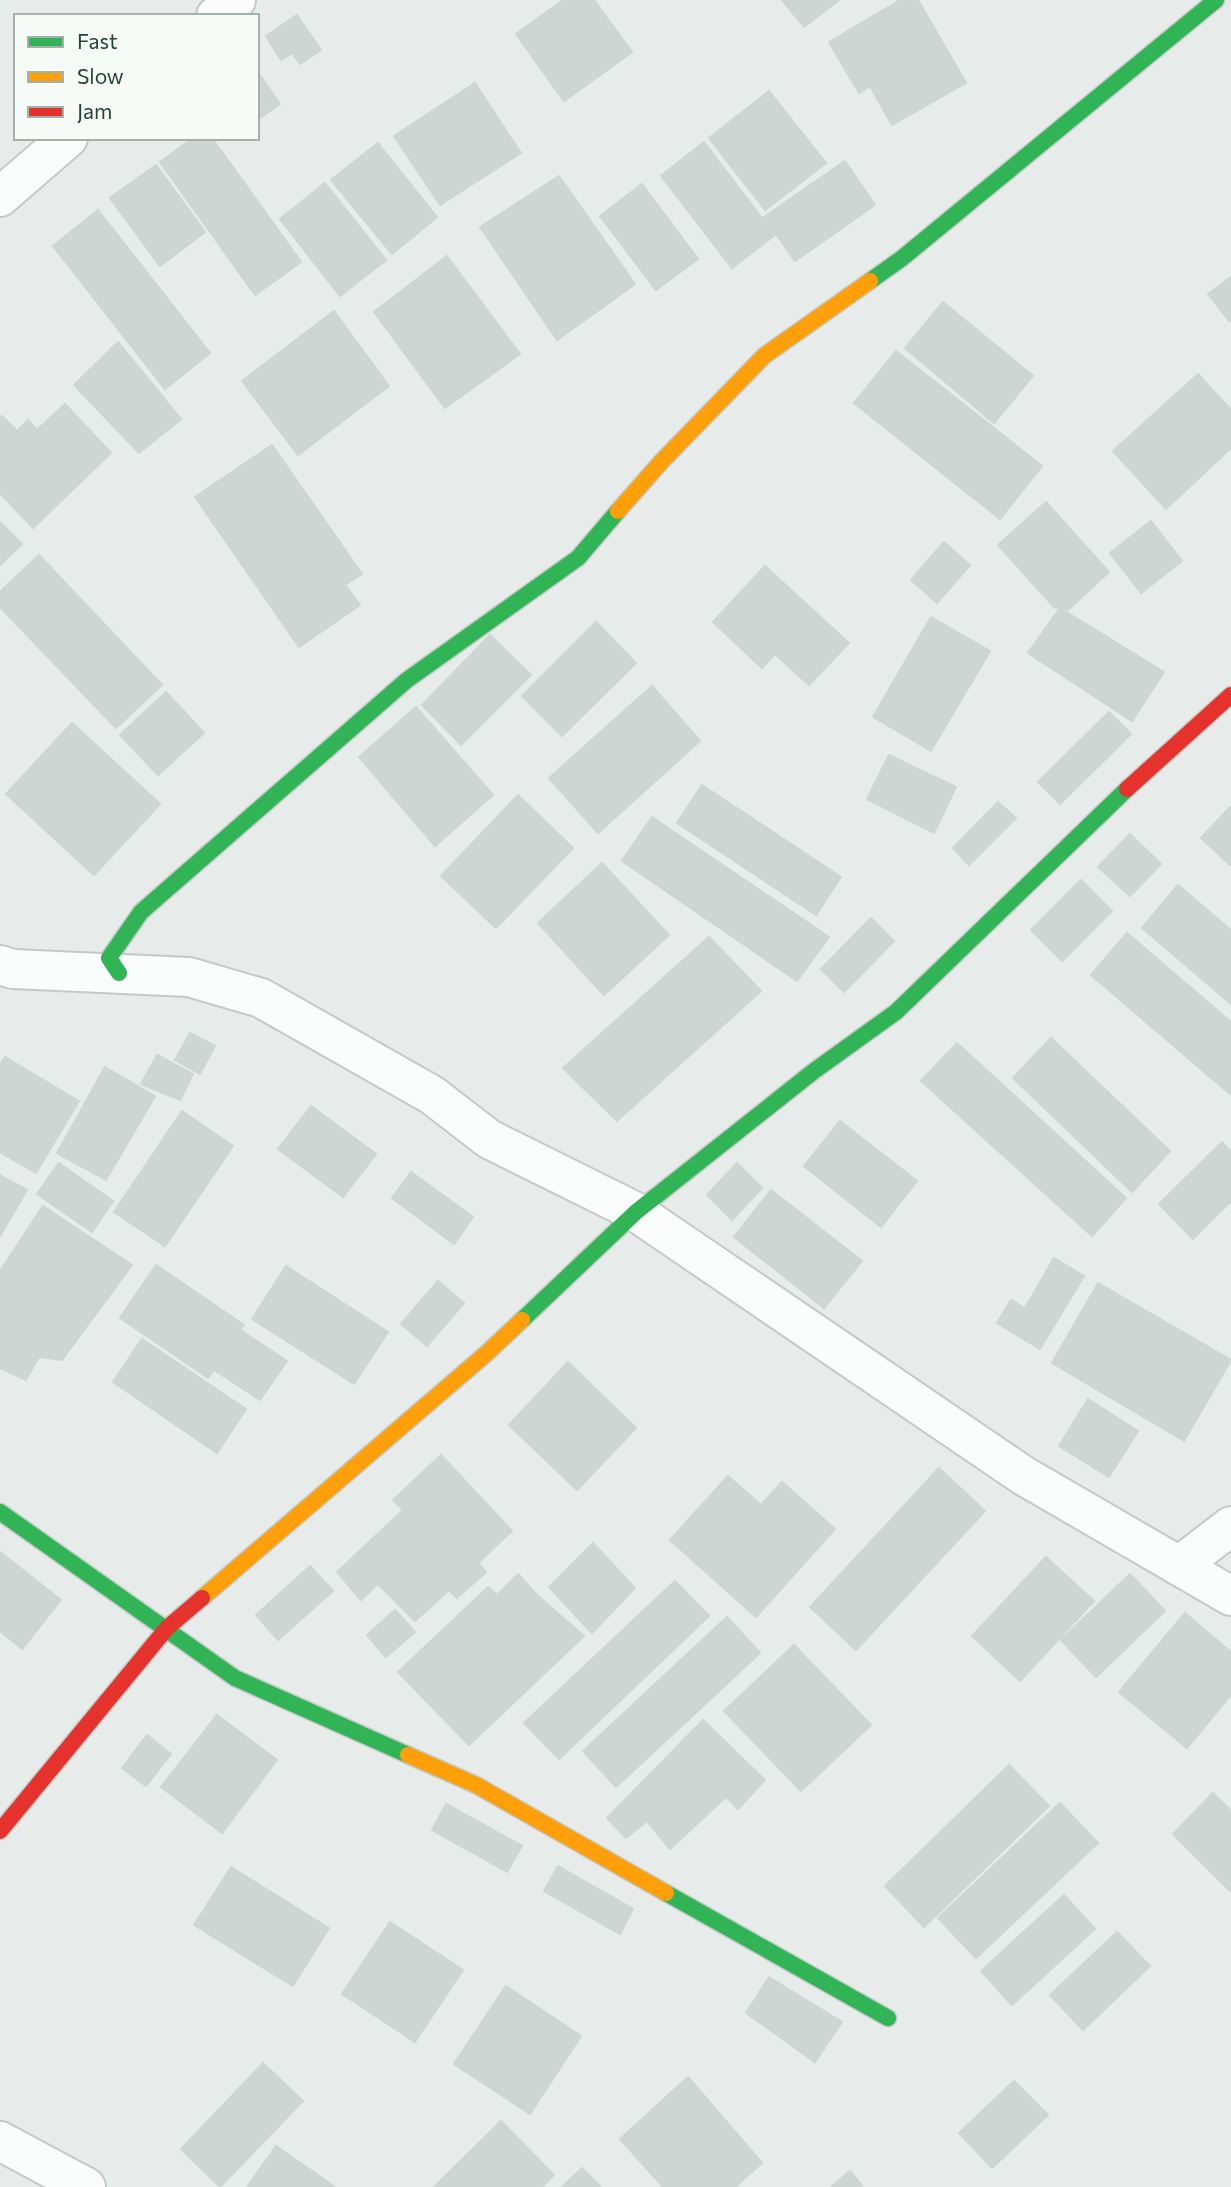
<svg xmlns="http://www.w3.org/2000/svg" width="1231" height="2187" viewBox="0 0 1231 2187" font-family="Commissioner,sans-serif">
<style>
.building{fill:#cfd5d3;stroke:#cfd5d3;stroke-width:2}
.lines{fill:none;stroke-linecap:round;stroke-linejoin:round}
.street-casing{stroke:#c4c9c7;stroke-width:42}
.fast-casing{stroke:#c2cac7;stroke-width:19}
.slow-casing{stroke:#c2cac7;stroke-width:19}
.jam-casing{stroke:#c2cac7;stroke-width:19}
.street{stroke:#fbfcfc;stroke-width:38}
.fast{stroke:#30b455;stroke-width:16}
.slow{stroke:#ff9f0a;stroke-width:16}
.jam{stroke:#e5322d;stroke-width:16}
</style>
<rect width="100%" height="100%" fill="#e7ecea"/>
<g class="building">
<path d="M563,0h31l38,52 -68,49 -48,-67z"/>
<path d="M782,0h57l-35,27z"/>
<path d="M900,0h18l48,83 -74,42 -22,-39 -11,7 -30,-51z"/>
<path d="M297,15l24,35 -21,14 -8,-11 -11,7 -15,-24z"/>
<path d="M257,71l23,33 -23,16z"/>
<path d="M475,83l46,70 -81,52 -46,-69z"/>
<path d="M769,91l57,72 -61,47 -56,-72z"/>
<path d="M193,138h19l89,124 -46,33 -95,-133z"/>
<path d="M704,142l71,93 -43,33 -71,-92z"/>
<path d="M378,143l59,74 -45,37 -61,-74z"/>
<path d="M845,161l30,44 -80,56 -31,-44z"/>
<path d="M156,165l49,67 -45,34 -50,-68z"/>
<path d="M559,176l76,108 -78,56 -77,-113z"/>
<path d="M325,183l61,77 -46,36 -60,-77z"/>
<path d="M642,184l56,75 -42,31 -56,-74z"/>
<path d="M98,210l112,143 -45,36 -112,-143z"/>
<path d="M447,256l73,98 -75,54 -71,-96z"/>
<path d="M1231,277v42l-2,2 -21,-27z"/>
<path d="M943,302l90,74 -39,47 -89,-75z"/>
<path d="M334,311l55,75 -91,69 -56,-74z"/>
<path d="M118,342l63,77 -42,34 -65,-68z"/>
<path d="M896,351l146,115 -42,53 -146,-116z"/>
<path d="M1198,374l33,36v38l-65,61 -53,-58z"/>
<path d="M65,404l46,49 -78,75 -33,-35v-75l2,-2 15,15 11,-11 9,10z"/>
<path d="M272,445l90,129 -17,11 15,20 -61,42 -104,-150z"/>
<path d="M1046,502l63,70 -41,38 -14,-3 -56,-62z"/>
<path d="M1151,521l31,40 -41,32 -31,-40z"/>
<path d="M0,522l22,22 -22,21z"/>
<path d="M944,542l26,23 -33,38 -26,-23z"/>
<path d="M39,555l123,130 -46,43 -116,-121v-15z"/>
<path d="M765,566l84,77 -40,42 -34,-31 -13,14 -49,-46z"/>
<path d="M1060,608l104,64 -32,49 -104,-68z"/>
<path d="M931,617l59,34 -59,100 -58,-34z"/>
<path d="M596,622l40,41 -74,73 -40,-40z"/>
<path d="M490,635l41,40 -70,70 -39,-40z"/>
<path d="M652,686l48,55 -102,92 -49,-55z"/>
<path d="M166,692l38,41 -46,42 -38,-40z"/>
<path d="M416,707l77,88 -58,51 -76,-89z"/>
<path d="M1109,712l22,22 -71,70 -22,-22z"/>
<path d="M72,723l88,81 -66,71 -88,-81z"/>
<path d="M889,755l67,32 -22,46 -67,-34z"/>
<path d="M702,785l139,92 -25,38 -139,-92z"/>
<path d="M518,795l55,53 -77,80 -55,-52z"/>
<path d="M998,802l18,16 -47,47 -16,-17z"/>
<path d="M1231,806v60l-30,-28z"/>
<path d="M652,817l177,120 -32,44 -175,-120z"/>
<path d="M1130,834l31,30 -31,32 -32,-29z"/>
<path d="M602,863l67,72 -65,60 -66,-72z"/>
<path d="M1081,880l31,31 -50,50 -31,-31z"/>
<path d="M1178,885l53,45v74l-89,-76z"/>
<path d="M871,918l23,23 -50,51 -23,-23z"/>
<path d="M1127,933l104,89v73l-140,-120z"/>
<path d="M709,937l52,54 -144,130 -54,-53z"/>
<path d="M190,1033l25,13 -15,28 -25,-14z"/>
<path d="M1051,1038l119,113 -38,41 -119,-114z"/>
<path d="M957,1043l169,155 -34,38 -171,-155z"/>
<path d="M157,1055l36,19 -13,26 -39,-16z"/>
<path d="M5,1057l74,44 -43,72 -36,-21v-87z"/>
<path d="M105,1067l50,29 -49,84 -49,-27z"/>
<path d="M311,1106l65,48 -33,43 -65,-48z"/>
<path d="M182,1111l51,35 -68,100 -51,-34z"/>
<path d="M840,1121l77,60 -36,46 -77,-61z"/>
<path d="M1222,1142l9,10v49l-38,38 -34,-35z"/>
<path d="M59,1163l54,38 -21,31 -55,-38z"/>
<path d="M737,1163l25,25 -30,32 -25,-25z"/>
<path d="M411,1172l62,45 -19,27 -62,-46z"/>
<path d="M0,1175l27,15 -27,46z"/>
<path d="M771,1190l91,71 -38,47 -90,-71z"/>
<path d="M43,1206l89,59 -70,95 -23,-3 -13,23 -26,-12v-97z"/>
<path d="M1054,1258l30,18 -44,73 -43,-26 14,-23 14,8z"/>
<path d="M156,1265l88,60 -4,5 47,31 -27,39 -46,-30 -6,8 -88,-60z"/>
<path d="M286,1266l102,66 -34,52 -102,-65z"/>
<path d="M438,1281l26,22 -37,43 -26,-22z"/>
<path d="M1098,1283l133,77 -47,81 -132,-78z"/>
<path d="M142,1339l104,70 -29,44 -104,-71z"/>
<path d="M568,1362l68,66 -59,62 -68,-65z"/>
<path d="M1088,1399l50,32 -29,46 -50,-31z"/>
<path d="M441,1455l71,76 -34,32 8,9 -29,26 -8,-8 -34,31 -37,-37 -17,16 -24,-28 66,-62 -10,-10z"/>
<path d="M939,1468l46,43 -129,139 -46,-43z"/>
<path d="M728,1476l33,29 21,-23 53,47 -79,88 -86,-77z"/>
<path d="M593,1543l42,45 -43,45 -43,-46z"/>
<path d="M0,1552l61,48 -39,49 -22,-18z"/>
<path d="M1046,1557l48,44 -74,80 -48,-45z"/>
<path d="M310,1566l23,25 -55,49 -22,-25z"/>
<path d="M518,1574l20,22 46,40 -115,109 -71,-73 90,-85 9,8z"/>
<path d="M1130,1574l35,37 -69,66 -35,-37z"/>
<path d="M675,1581l34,35 -150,143 -35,-36z"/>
<path d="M395,1610l20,22 -29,25 -19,-22z"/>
<path d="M1185,1613l46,39v43l-44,53 -68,-56z"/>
<path d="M727,1617l33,36 -144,134 -33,-36z"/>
<path d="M794,1645l77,80 -70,66 -77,-80z"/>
<path d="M217,1715l60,45 -55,73 -61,-46z"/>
<path d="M703,1720l62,60 -27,29 -12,-12 -56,52 -23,-28 -21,17 -19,-20z"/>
<path d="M147,1735l24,19 -25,32 -24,-18z"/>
<path d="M1009,1765l40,41 -125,121 -39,-41z"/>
<path d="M1213,1793l18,18v81l-58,-58z"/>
<path d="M1060,1803l38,40 -122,115 -38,-40z"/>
<path d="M446,1804l76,42 -15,26 -75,-42z"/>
<path d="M558,1866l75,43 -13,25 -76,-43z"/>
<path d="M231,1867l98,61 -36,58 -99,-61z"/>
<path d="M1064,1895l31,34 -83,76 -31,-34z"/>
<path d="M390,1922l73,48 -48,72 -73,-48z"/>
<path d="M1117,1932l33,34 -67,64 -33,-35z"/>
<path d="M769,1977l73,45 -27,40 -69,-49z"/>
<path d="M506,1986l75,50 -51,78 -76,-50z"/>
<path d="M263,2063l40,38 -83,86 -39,-38z"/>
<path d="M688,2077l74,86 -27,24h-72l-43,-48z"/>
<path d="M1014,2081l34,34 -56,53 -33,-35z"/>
<path d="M501,2121l53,54 -12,12h-108z"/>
<path d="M276,2146l59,41h-88z"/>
<path d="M582,2168l19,19h-39z"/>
<path d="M850,2171l13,16h-32z"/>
</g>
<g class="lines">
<g class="street-casing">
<g id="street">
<path d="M216,16l20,-16"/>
<path d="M0,197l68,-59"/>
<path d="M0,965l13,4 176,8 72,21 171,97 57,44 147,73 388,264 207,120"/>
<path d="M1179,1566l52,-40"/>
<path d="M0,2141l86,46"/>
</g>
</g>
<g class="fast-casing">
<g id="fast">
<path d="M870,281l31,-22 315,-259"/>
<path d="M119,973l-10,-15 32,-46 266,-232 171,-122 40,-47"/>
<path d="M522,1320l114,-108 178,-141 82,-59 231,-223"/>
<path d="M0,1512l235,166 173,77"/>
<path d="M666,1893l222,125"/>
</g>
</g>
<g class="slow-casing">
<g id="slow">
<path d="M618,511l44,-50 102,-105 106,-75"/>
<path d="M202,1598l285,-245 35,-33"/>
<path d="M408,1755l68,30 190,108"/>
</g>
</g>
<g class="jam-casing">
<g id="jam">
<path d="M1127,789l104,-94"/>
<path d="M0,1831l167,-203 35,-30"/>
</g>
</g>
<use href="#street" class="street"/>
<use href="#fast" class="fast"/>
<use href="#slow" class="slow"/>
<use href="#jam" class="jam"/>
</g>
<rect x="14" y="14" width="245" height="126" fill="#f6fbf8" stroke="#a1b1ab" stroke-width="2"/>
<rect x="28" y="37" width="35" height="10" fill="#30b455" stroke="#a1b1ab" stroke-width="2"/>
<text x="77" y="49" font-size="21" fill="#224338">Fast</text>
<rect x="28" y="72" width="35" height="10" fill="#ff9f0a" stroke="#a1b1ab" stroke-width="2"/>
<text x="77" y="84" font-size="21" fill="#224338">Slow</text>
<rect x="28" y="107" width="35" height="10" fill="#e5322d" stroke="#a1b1ab" stroke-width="2"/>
<text x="77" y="119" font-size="21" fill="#224338">Jam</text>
</svg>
